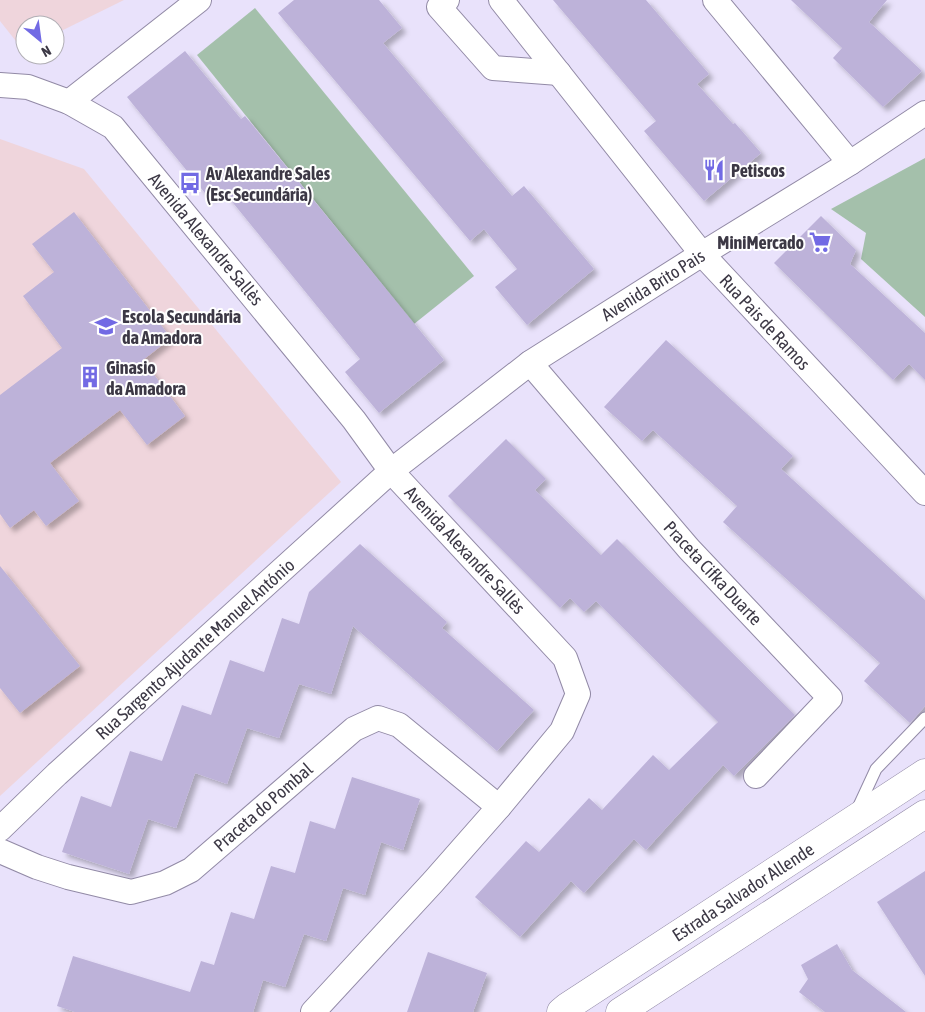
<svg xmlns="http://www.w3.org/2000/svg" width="925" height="1012" viewBox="0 0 925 1012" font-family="'Asap Condensed',sans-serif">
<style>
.education{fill:#efd5dc}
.green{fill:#a4c0ab}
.building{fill:#bdb2d9;filter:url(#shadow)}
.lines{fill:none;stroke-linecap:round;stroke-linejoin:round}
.service-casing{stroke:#928aa6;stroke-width:13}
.minor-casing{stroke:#928aa6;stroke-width:26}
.secondary-casing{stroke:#928aa6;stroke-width:29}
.service{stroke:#fff;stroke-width:11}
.minor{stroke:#fff;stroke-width:24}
.secondary{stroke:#fff;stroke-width:28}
.labels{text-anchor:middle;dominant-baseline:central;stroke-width:4;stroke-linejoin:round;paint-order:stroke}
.poi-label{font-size:18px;font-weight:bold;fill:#3c3845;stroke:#fff;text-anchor:start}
.street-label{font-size:18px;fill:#3c3845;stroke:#fff}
</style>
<defs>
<filter id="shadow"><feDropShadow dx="4.5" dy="4.5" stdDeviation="2.5" flood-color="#0004"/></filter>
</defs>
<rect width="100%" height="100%" fill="#e9e2fb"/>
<g class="education">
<path d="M0,0h124l-69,34v-9h-30v23l-2,2 -23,-29z"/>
<path d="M0,139l84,30 257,313 -341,314z"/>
</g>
<g class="green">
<path d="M255,8l219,268 -60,48 -217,-269z"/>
<path d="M925,158v159l-64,-58 5,-26 -35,-24z"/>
</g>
<g class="building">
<path d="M294,0h85l23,28 -19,15 129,153 12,-10 70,83 -67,56 -32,-38 22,-18 -33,-40 -14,12 -192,-228z"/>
<path d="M553,0h93l63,74 -12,10 36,40 2,-1 26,30 -57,48 -60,-70 12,-10z"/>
<path d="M791,0h96l-18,22 53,49 -39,36 -50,-49 9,-10z"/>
<path d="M185,51l56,68 4,-3 199,244 -65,53 -34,-41 15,-13 -139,-171 -12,10 -82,-101z"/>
<path d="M74,212l97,126 -28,22 42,56 -38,29 -27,-35 -70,53 29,38 -33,25 -12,-16 -24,18 -10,-14v-119l62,-47 -39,-52 31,-24 -22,-28z"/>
<path d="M821,216l35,34 -6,14 75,69v47l-16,-16 -16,16 -119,-117z"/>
<path d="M666,340l127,116 -12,13 144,131v106l-15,17 -46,-42 16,-18 -157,-141 14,-16 -84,-76 -11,11 -38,-34z"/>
<path d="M506,439l40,40 -11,11 66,65 16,-16 178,176 -61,61 -11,-11 -77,85 -12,-11 -50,54 -13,-12 -51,56 -45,-40 51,-56 13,11 50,-54 13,12 51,-55 16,15 49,-48 -122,-121 -12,11 -14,-14 -10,10 -112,-112z"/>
<path d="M360,544l87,78 -5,6 92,82 -37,41 -144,-125 -22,68 -32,-10 -20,54 -32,-10 -20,56 -32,-11 -19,55 -28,-9 -19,55 -67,-22 19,-56 30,11 19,-56 32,10 20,-56 29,10 19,-55 34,12 18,-54 17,6 10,-32z"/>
<path d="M0,566l80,100 -60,47 -20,-25z"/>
<path d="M352,777l68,22 -17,51 -22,-8 -16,53 -22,-7 -17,53 -22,-7 -19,53 -22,-7 -10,32h-178l-18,-6 16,-50 117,36 11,-31 13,4 17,-53 23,7 17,-53 24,7 15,-52 25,8z"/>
<path d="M925,871v105l-48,-74z"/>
<path d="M837,944l15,26 54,42h-81l-26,-20 9,-13 -7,-14z"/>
<path d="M428,952l59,21 -14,39h-66z"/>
</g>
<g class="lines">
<g class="service-casing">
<path id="service" d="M857,810l19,-41 49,-51"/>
</g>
<g class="minor-casing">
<g id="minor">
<path d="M447,0l-8,7 54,61 66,5"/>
<path d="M501,0l201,254 223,239"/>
<path d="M715,0l135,163"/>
<path d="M0,85l28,2 41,15 44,25 241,293 37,51 174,187 13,36 -16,37 -63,76 -66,75 -120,130"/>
<path d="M69,102l130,-102"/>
<path d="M530,363l159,186 141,149 -74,78"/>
<path d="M0,829l57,-55 334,-303 139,-108 172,-109 148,-91 75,-50"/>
<path d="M0,851l37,16 31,10 63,15 34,-9 26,-13 163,-141 24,-11 21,7 100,82"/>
</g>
</g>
<g class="secondary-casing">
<g id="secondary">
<path d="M561,1012l6,-5 358,-234"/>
<path d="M620,1012l305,-198"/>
</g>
</g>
<use href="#service" class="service"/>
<use href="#minor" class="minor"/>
<use href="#secondary" class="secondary"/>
</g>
<defs>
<g id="restaurant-bare" transform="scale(1.725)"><path d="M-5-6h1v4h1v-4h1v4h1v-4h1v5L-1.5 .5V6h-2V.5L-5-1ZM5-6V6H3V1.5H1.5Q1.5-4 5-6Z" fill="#726ae4" stroke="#fff" stroke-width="2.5" paint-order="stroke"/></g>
<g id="bus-bare" transform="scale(1.725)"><path d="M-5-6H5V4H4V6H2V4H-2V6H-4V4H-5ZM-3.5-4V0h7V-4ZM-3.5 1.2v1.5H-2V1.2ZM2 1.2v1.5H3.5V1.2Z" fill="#726ae4" stroke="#fff" stroke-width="2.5" paint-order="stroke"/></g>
<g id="supermarket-bare" transform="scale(1.725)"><path d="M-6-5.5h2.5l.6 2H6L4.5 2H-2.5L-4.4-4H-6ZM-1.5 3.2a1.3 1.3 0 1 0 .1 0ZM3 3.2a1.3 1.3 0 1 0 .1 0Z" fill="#726ae4" stroke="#fff" stroke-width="2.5" paint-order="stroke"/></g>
<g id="school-bare" transform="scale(1.725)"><path d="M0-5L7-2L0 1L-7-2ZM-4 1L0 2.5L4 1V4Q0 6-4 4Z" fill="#726ae4" stroke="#fff" stroke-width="2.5" paint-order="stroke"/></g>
<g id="building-bare" transform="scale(1.725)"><path d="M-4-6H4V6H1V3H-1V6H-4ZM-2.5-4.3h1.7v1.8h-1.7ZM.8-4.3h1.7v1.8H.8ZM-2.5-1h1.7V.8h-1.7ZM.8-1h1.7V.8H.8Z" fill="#726ae4" stroke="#fff" stroke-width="2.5" paint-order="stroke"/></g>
</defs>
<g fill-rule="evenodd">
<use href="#restaurant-bare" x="714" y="170"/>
<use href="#bus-bare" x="190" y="183"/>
<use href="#supermarket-bare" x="820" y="242"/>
<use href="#school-bare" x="106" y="326"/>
<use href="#building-bare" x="90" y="377"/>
</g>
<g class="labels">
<g class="poi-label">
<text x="731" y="170">Petiscos</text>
<text x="206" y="173">Av Alexandre Sales<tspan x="206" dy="21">(Esc Secundária)</tspan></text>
<text x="804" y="242" text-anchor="end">MiniMercado</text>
<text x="122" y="316">Escola Secundária<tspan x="122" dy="21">da Amadora</tspan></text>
<text x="106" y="367">Ginasio<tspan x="106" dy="21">da Amadora</tspan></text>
</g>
<g class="street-label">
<text transform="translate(206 239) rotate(50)">Avenida Alexandre Sallès</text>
<text transform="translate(653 285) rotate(-32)">Avenida Brito Pais</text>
<text transform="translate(765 322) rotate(47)">Rua Pais de Ramos</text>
<text transform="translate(465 550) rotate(47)">Avenida Alexandre Sallès</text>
<text transform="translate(713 573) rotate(47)">Praceta Cifka Duarte</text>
<text transform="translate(195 649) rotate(-42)">Rua Sargento-Ajudante Manuel António</text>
<text transform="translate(263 807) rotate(-41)">Praceta do Pombal</text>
<text transform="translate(743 892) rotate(-33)">Estrada Salvador Allende</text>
</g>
</g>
<g transform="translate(40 40) rotate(151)"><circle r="24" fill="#ffffff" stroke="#b1afb5"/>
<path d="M0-4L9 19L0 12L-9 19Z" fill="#726ae4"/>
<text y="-8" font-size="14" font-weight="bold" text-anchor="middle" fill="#3c3845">N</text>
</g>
</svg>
